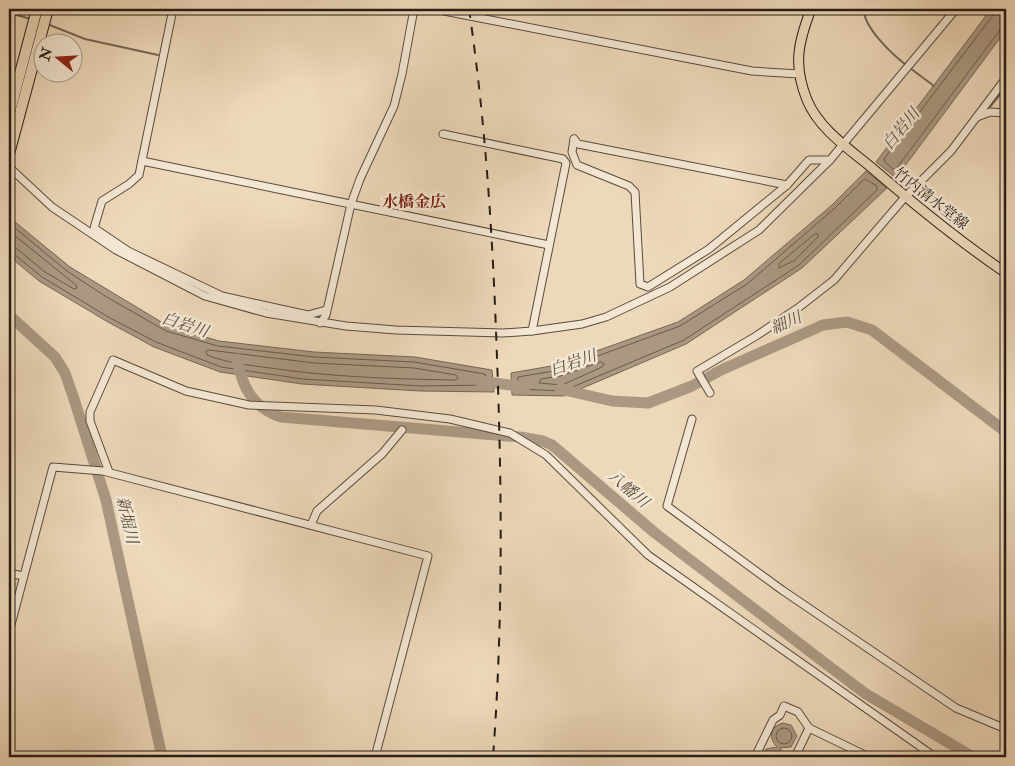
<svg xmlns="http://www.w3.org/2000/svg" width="1015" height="766" viewBox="0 0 1015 766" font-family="'IM FELL Double Pica','Noto Serif JP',serif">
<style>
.water{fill:#aa9882;stroke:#766657}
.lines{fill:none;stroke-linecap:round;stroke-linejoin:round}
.shore{stroke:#695a4c;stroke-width:1}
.stream{stroke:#766657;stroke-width:2}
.river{stroke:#aa9882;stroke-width:11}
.minor-casing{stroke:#594b3f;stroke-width:9}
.major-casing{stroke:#281c16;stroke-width:11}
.highway-casing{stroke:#281c16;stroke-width:12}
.minor{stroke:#f3e6d2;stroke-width:7}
.major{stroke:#edd8b9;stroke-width:9}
.highway{stroke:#edd8b9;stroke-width:10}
.rail{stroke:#281c16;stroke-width:2;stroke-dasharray:9 9;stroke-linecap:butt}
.labels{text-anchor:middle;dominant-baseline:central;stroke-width:5;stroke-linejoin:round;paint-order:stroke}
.street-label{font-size:15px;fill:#281c16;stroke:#f3e6d2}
.water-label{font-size:16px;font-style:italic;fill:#5c4e41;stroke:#f3e6d2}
.neighbourhood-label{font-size:16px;font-weight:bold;fill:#7a1f14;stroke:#f3e6d2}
</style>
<rect width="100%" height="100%" fill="#edd8b9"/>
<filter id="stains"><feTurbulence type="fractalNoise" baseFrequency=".004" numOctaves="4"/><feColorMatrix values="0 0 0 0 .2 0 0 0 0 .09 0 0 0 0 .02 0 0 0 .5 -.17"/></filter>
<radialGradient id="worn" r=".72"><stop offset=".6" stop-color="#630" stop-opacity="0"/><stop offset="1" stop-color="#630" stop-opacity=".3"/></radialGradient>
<g class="water">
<path d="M991,9h15v21l-110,148 -20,-16z"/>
<path d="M866,171l21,17 -85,80 -116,76 -122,52 -52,-1 -1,-22 46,-8 121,-43 66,-42 88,-75z"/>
<path d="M9,217l61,50 98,59 51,15 95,11 101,5 77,13 2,22 -74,-1 -118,-7 -82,-12 -66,-25 -46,-25 -69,-41 -30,-25z"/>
<path d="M783,723l8,2 6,11 -6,11 -11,1 6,9h-25l5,-8 11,-2c-9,-9 -7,-21 6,-24z"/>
</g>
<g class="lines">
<g class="shore">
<path d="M995,9l-1,5 -110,145 1,3 8,7h3l104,-139 6,-2"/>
<path d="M865,179l12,7v4l-78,75 -115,75 -121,51 -46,-2 1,-12 41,-7 121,-44 67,-42 88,-76z"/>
<path d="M9,223l58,48 38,25 61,35 52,15 96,11 100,5 71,12 3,11 -67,1 -118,-7 -82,-12 -65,-25 -46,-24 -68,-41 -28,-23 -5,-1"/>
<path d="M9,231l67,54 1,3 -3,1 -29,-17 -29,-24 -7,-2"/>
<path d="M815,234h3v3l-23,23 -16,8v-4z"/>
<path d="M209,350l105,13 100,5 42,7 2,3 -2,2c-62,-1 -125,-3 -186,-12 -22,-3 -43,-5 -63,-13l-1,-3z"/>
<path d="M601,362l3,2 -2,3 -40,18 -23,-2 2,-4 19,-3z"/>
<circle cx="784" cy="736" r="8"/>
</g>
<g class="stream">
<path d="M864,9c-1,18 28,45 42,56"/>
<path d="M9,13l22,6"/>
<path d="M47,24l38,15 73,16"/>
<path d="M910,68l24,18"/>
<path d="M989,108l17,-21"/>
</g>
<g class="river">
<path d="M9,315l46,42 10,16 8,23 33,104 56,257"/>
<path d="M237,359c5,28 16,49 44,58l239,20 23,4 9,4 103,88 179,137 32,24 107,63"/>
<path d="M479,381l46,6"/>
<path d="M560,389l52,12 36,2 44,-17 29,-16 102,-45 24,-3 25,8 134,102"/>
</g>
<g class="minor-casing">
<g id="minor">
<path d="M173,9l-34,166 -10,9 -27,17 -8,27 34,23 94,45 86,19 18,-5"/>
<path d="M434,9l318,62 47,3"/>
<path d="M977,117l13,-5 16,1"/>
<path d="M443,134l120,25 3,4 -34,168"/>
<path d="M574,139l-2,13 5,13 52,21 6,6 5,92 8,3 61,-38 78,-64 22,-25h21l126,-151"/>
<path d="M574,139l4,5 209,41"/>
<path d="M142,161l407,84"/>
<path d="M9,167l43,40 64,43 89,46 61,17 80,13 50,4 107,3 29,-2 50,-7 24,-7 64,-30 89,-57 71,-70"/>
<path d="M320,323l6,-8 25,-111 9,-25 34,-73 8,-32 12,-65"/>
<path d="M710,393l-13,-22 59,-35 42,-28 36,-28 71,-83 46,-46 55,-73"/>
<path d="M692,419l-25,87 115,84 174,118 50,21"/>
<path d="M109,472l-19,-51v-9l23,-52 73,31 63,14 127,5 74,9 60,14 36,22 102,100 287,202"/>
<path d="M311,525l6,-14 65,-57 20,-24"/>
<path d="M9,573l14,3"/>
<path d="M9,632l44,-165 50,4 325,85 -53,201"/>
<path d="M755,757l18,-37 7,-5 4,-9 14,6 11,16 60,29"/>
<path d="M795,757l14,-29"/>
</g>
</g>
<g class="major-casing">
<path id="major" d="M811,9c-13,34 -18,56 -4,91 12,29 42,49 65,68 43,37 87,73 134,105"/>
</g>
<g class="highway-casing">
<g id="highway">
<path d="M9,115l28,-106"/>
<path d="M9,154l39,-145"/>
</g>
</g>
<use href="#minor" class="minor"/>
<use href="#major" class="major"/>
<use href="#highway" class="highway"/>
<path class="rail" d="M469,9c17,116 24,232 28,349 5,133 6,266 -4,399"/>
</g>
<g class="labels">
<g class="street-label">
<text transform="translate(931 199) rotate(38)">竹内清水堂線</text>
</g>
<g class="water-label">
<text transform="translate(901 129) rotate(-51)">白岩川</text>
<text transform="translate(786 323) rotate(-24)">細川</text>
<text transform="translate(185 325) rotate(18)">白岩川</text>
<text transform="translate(573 363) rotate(-19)">白岩川</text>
<text transform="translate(628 489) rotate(40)">八幡川</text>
<text transform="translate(127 520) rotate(77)">新堀川</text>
</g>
<g class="neighbourhood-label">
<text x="414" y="202">水橋金広</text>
</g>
</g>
<rect width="1015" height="766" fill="none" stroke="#edd8b9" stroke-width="30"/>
<rect x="10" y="10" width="995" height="746" fill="none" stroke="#281c16" stroke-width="2.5"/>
<rect x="15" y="15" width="985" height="736" fill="none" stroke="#281c16"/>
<g transform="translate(58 58) rotate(288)"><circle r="24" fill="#f3e6d2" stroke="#a29587"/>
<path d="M0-4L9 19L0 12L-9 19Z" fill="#8f2418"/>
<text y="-8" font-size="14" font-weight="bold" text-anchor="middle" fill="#281c16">N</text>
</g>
<rect width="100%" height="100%" filter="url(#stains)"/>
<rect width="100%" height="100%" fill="url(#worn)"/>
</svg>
